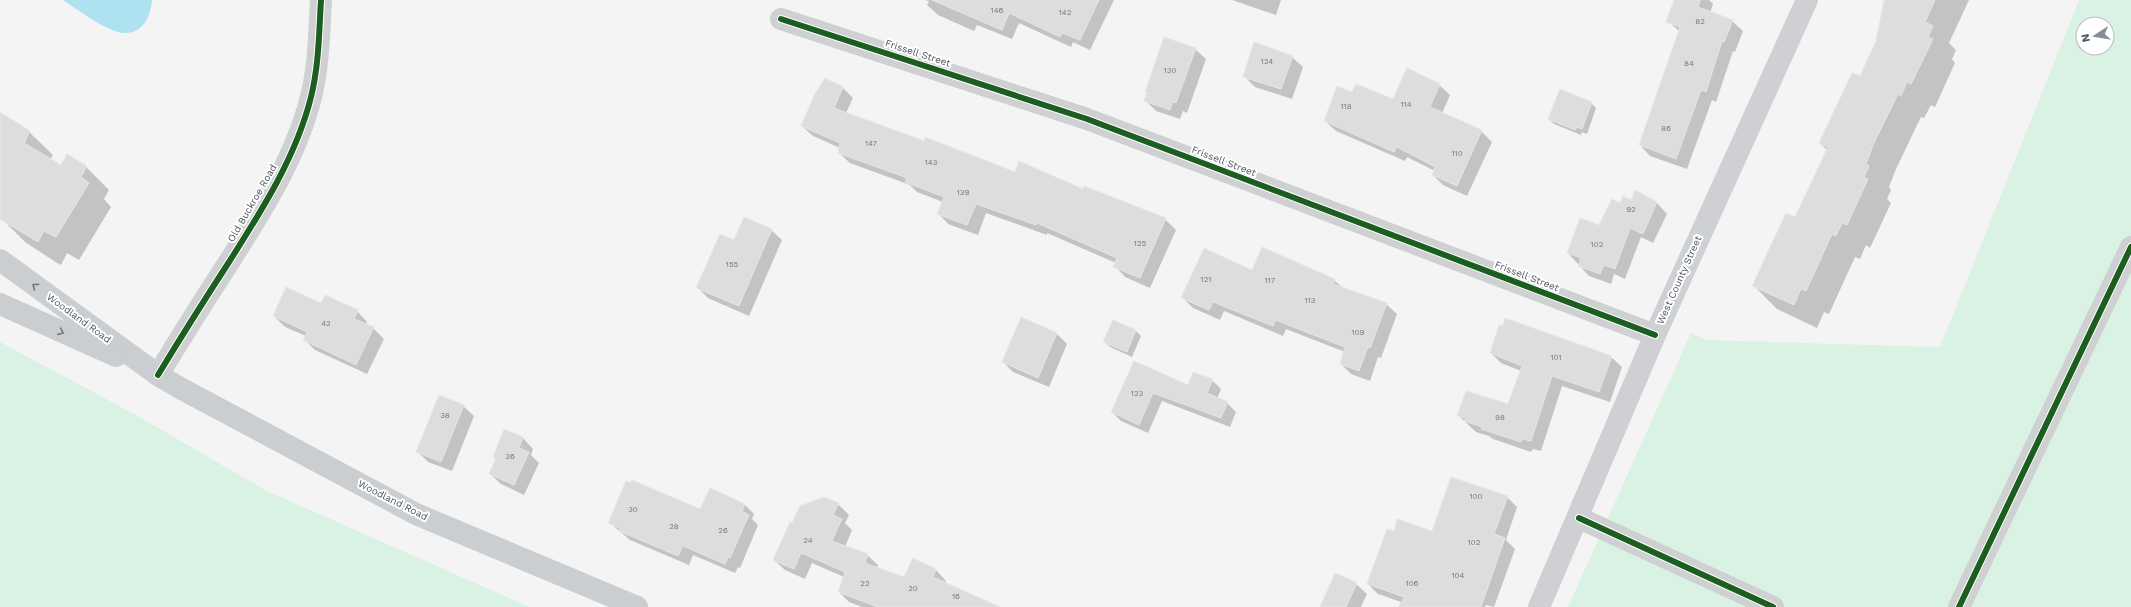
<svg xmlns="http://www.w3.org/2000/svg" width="2131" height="607" viewBox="0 0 2131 607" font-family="'Work Sans',sans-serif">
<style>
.green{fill:#d9f2e3;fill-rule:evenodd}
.water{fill:#aee2f0}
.shadow{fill:#0003}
.building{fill:#ddddde;stroke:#e5e6e7}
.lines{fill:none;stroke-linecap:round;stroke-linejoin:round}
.minor{stroke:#ced0d2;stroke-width:22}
.tertiary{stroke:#ced0d2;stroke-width:22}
.secondary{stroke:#ced0d4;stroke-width:22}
.primary{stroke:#caced1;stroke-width:22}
.cycleway-casing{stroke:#fff;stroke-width:8}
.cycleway{stroke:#1b5e20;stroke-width:6}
.oneway{stroke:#707a83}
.labels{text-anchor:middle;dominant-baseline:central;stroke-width:4;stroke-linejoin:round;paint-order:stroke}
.number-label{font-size:8px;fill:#707881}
.street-label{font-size:10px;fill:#4a5661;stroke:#fff}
</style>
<rect width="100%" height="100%" fill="#f4f4f4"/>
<g class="green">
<path d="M2079,0h52v607h-563l123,-274 15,7 234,7zM2083,24h24v24h-24z"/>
<path d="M0,342l136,73 129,75 264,117h-529z"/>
</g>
<path class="water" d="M63,0h89c-1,9 -3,19 -10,26 -4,4 -9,7 -16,7 -17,1 -49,-24 -63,-33z"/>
<g class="shadow">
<path d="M925,0h189l-24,50 -17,-8 -2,5 -52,-24 -7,16 -35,-14 -3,6 -36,-16 -11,-10 2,-4z"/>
<path d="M1232,0h49l-5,15z"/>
<path d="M1675,0h34l4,4 -3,9 22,8 11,10 -8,21 -2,-1 -17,51 -4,-2 -25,69 -37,-13 -10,-11 40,-113 -12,-11z"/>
<path d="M1885,0h84l-20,43 7,7 -4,9 3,4 -20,44 -4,-2 -7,13 -3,-1 -25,52 -7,18 2,3 -4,9 4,4 -21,45 -4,-3 -6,14 -5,-2 -26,57 -5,-2 -7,16 -40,-19 -23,-23 41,-68 32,-68 -7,-7 40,-65 17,-36z"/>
<path d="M1195,49l11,10 -19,54 -4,-2 -3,8 -24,-8 -11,-11 3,-6 -2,-2z"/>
<path d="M1292,57l11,10 -11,32 -37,-12 -10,-10z"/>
<path d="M1439,85l11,10 -8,18 39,18 11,11 -25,54 -24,-11 -10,-10 2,-4 -28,-14 -2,4 -69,-30 -11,-10 28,-28 40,7z"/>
<path d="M843,88l10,10 -7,15 169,60 69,17 81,29 11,11 -26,58 -25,-11 -10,-11 1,-3 -69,-30v2l-61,-22 -8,22 -30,-11 -10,-11 5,-11 -26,-10 -7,-7 -60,-22 -11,-10 1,-5 -27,-12 -11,-10z"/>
<path d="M1591,103l5,5 -9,26 -5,-2 -1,3 -27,-11 -5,-5z"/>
<path d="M0,113l26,16 27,26 -3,5 12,7h24l23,23 -5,9 7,8 -32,53 -12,-7 -6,12 -4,-2 -32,-21 -23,-23z"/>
<path d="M1636,192l21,11 10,11 -14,29 -12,-6 -16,42 -11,-5 -3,10 -22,-8 -21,-23 32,-26 20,-23 11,-3z"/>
<path d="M771,230l11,10 -33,76 -41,-18 -10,-10 37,-47z"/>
<path d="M1253,271l81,9 9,8 43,16 11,10 -16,44 -3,-1 -8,24 -19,-7 -10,-10 4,-12 -59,-23 -3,7 -59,-25 -4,9 -27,-12 -10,-10z"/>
<path d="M322,304l35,7 10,11 -1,3 7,3 11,11 -17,35 -52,-24 -10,-10 1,-4 -21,-9 -11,-11z"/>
<path d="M1113,322l23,9 5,5 -9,21 -22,-10 -5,-5z"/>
<path d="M1057,334l10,10 -18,43 -36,-15 -10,-10z"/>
<path d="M1491,353l120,4 11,10 -12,35 -48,-16 -21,65 -8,-2 -2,3 -38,-13 -4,-3 -13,-4 -18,-17 51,-9 12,-35 -20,-8z"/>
<path d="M1135,363l53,23 24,-6 9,9 -4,10 10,4 9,9 -6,15 -68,-26 -14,32 -27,-12 -9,-9z"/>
<path d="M463,406l11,10 -22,55 -24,-9 -11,-11z"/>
<path d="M504,431l19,7 10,11 -2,6 8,8 -15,32 -23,-11 -11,-10 6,-15 -2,-2z"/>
<path d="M1507,497l10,10 -11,33 9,9 -21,58 -8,-2 -1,2h-86l2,-5 -23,-8 -10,-10 26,-52 39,1z"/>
<path d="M824,498l14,6 11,11 -4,8 7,7 -7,17 22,8 11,10 -1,4 27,10 9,-19 23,10 10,11 -1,2 31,24h-114l-13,-5 -10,-10 5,-15 -32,-14 -7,16 -20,-9 -11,-10 19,-36z"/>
<path d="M744,504l10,10 -2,5 6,6 -18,43 -2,-1 -3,6 -42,-18 -4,10 -59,-25 -21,-18z"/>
<path d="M1356,584l11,10 -6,13h-40z"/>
</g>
<g class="building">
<path d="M932,0h167l-19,40 -18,-7 -2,4 -51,-24 -7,17z"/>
<path d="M1674,0h26l-2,7 35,13 -9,22 -2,-1 -16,51 -5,-2 -25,69 -37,-14 41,-118 -14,-5z"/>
<path d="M1884,0h51l-10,22 8,4 -5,11 5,2 -22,45 -4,-2 -6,14 -3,-2 -25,51 -7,19 3,2 -5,11 4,2 -21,46 -5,-2 -6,13 -4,-2 -26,57 -5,-2 -7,16 -42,-19 34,-73 9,4 33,-70 -9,-4 33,-70 8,3 16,-35z"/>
<path d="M1164,37l32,11 -20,55 -3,-1 -3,8 -26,-9 3,-8 -2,-1z"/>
<path d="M1254,42l39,14 -12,33 -38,-12z"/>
<path d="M1407,68l33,16 -10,23 52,23 -25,56 -25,-11 3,-8 -38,-20 -3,5 -70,-31 13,-35 15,6 4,-8 37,15z"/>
<path d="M825,78l18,9 -9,21 90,33 1,-4 90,35 4,-11 64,28 1,-3 82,32 -26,60 -27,-11 4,-9 -80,-35 -1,2 -60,-21 -9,21 -30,-11 7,-17 -39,-15 2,-4 -69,-25 2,-10 -39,-17 14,-32z"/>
<path d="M1560,89l32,13 -10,27 -5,-2 -2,3 -27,-11z"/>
<path d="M0,112l30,19 -6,12 37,22 6,-11 20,12 -6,11 8,6 -33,54 -12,-6 -6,11 -38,-23z"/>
<path d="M1635,190l22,12 -14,32 -13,-6 -15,41 -11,-4 -4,9 -22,-8 3,-8 -14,-5 13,-35 19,7 13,-26 8,4 3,-7 8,4z"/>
<path d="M744,217l28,12 -33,77 -43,-18 24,-54 14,6z"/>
<path d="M1262,247l73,32 -2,5 54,19 -17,45 -2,-1 -9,24 -19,-7 5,-17 -70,-27 -2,6 -60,-24 -4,8 -28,-12 23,-50 48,22z"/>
<path d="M286,287l35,16 4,-8 33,15 -4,9 20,8 -18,38 -53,-25 4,-8 -34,-16z"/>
<path d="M1021,317l36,16 -19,45 -36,-16z"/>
<path d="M1505,318l107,38 -13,36 -47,-16 -21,65 -9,-2 -1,3 -40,-13 1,-2 -18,-6 2,-3 -9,-2 9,-25 42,13 14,-38 -32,-13 9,-28 4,1z"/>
<path d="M1113,320l23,10 -9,22 -24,-10z"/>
<path d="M1134,361l54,24 5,-13 20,7 -6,14 21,9 -7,16 -68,-25 -14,32 -28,-13z"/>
<path d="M439,395l25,10 -23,57 -25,-10z"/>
<path d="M504,429l19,8 -4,11 10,4 -15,33 -25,-11 7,-16 -3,-1z"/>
<path d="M1451,477l57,19 -14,38 11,4 -24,69h-81l4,-10 -37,-13 20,-55 7,2 3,-12 35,12z"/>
<path d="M632,480l68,29 10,-21 35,16 -3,7 7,4 -19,43 -2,-1 -3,7 -42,-18 -5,10 -59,-25 1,-3 -12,-5 18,-42 5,2z"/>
<path d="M824,497l15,6 -6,12 9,4 -10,22 36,13 -3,9 39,14 9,-19 23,11 -3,8 67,30h-122l-40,-15 7,-20 -44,-19 -7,16 -21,-9 17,-38 2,1 8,-17z"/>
<path d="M1335,573l22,10 -11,24h-26z"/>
</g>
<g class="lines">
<g class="minor">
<path d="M781,19l306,100 568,216"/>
<path d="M1579,518l194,89"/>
<path d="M1959,607l172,-360"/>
</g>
<path class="tertiary" d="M158,375c23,-38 47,-76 71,-113 33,-52 67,-105 82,-165 8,-32 8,-65 10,-97"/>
<path class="secondary" d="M1539,607l116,-272 152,-335"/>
<g class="primary">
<path d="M0,260l158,115 22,13 236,126 221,93"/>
<path d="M0,304l116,52"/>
</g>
<g class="cycleway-casing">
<g id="cycleway">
<path d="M781,19l306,100 568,216"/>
<path d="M158,375c23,-38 47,-76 71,-113 33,-52 67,-105 82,-165 8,-32 8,-65 10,-97"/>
<path d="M1579,518l194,89"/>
<path d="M1959,607l172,-360"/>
</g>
</g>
<use href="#cycleway" class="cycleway"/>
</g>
<defs><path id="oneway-chevron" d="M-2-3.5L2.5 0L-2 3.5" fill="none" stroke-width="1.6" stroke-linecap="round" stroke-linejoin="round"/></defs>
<g class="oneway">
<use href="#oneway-chevron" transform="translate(35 286) rotate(-144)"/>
<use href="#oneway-chevron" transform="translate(61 332) rotate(24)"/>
</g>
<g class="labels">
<g class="number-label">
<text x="997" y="10">146</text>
<text x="1065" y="12">142</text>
<text x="1700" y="21">82</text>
<text x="1267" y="61">124</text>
<text x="1689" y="63">84</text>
<text x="1170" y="70">130</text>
<text x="1406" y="104">114</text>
<text x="1346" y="106">118</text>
<text x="1666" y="128">86</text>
<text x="871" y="143">147</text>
<text x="1457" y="153">110</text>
<text x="931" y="162">143</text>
<text x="963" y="192">139</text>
<text x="1631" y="209">92</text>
<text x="1140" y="243">125</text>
<text x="1597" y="244">102</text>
<text x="732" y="264">155</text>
<text x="1206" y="279">121</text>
<text x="1270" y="280">117</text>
<text x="1310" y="300">113</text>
<text x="326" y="323">42</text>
<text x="1358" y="332">109</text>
<text x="1556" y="357">101</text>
<text x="1137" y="393">123</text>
<text x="445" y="415">38</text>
<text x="1500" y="417">98</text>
<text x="510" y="456">36</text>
<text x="1476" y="496">100</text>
<text x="633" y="509">30</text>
<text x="674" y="526">28</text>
<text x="723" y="530">26</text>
<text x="808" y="540">24</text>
<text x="1474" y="542">102</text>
<text x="1458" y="575">104</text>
<text x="865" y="583">22</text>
<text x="1412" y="583">106</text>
<text x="913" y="588">20</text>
<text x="956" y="596">16</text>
</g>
<g class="street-label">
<text transform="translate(918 53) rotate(18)">Frissell Street</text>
<text transform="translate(1224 161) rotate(21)">Frissell Street</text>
<text transform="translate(252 203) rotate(-60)">Old Buckroe Road</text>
<text transform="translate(1527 276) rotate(21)">Frissell Street</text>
<text transform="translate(1679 280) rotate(-66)">West County Street</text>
<text transform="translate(79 318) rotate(36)">Woodland Road</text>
<text transform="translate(393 500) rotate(27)">Woodland Road</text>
</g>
</g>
<g transform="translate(2095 36) rotate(258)"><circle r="19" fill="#ffffff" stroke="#b7bbc0"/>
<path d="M0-3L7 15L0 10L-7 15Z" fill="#868d94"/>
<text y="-6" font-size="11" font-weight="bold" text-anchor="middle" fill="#4a5661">N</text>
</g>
</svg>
